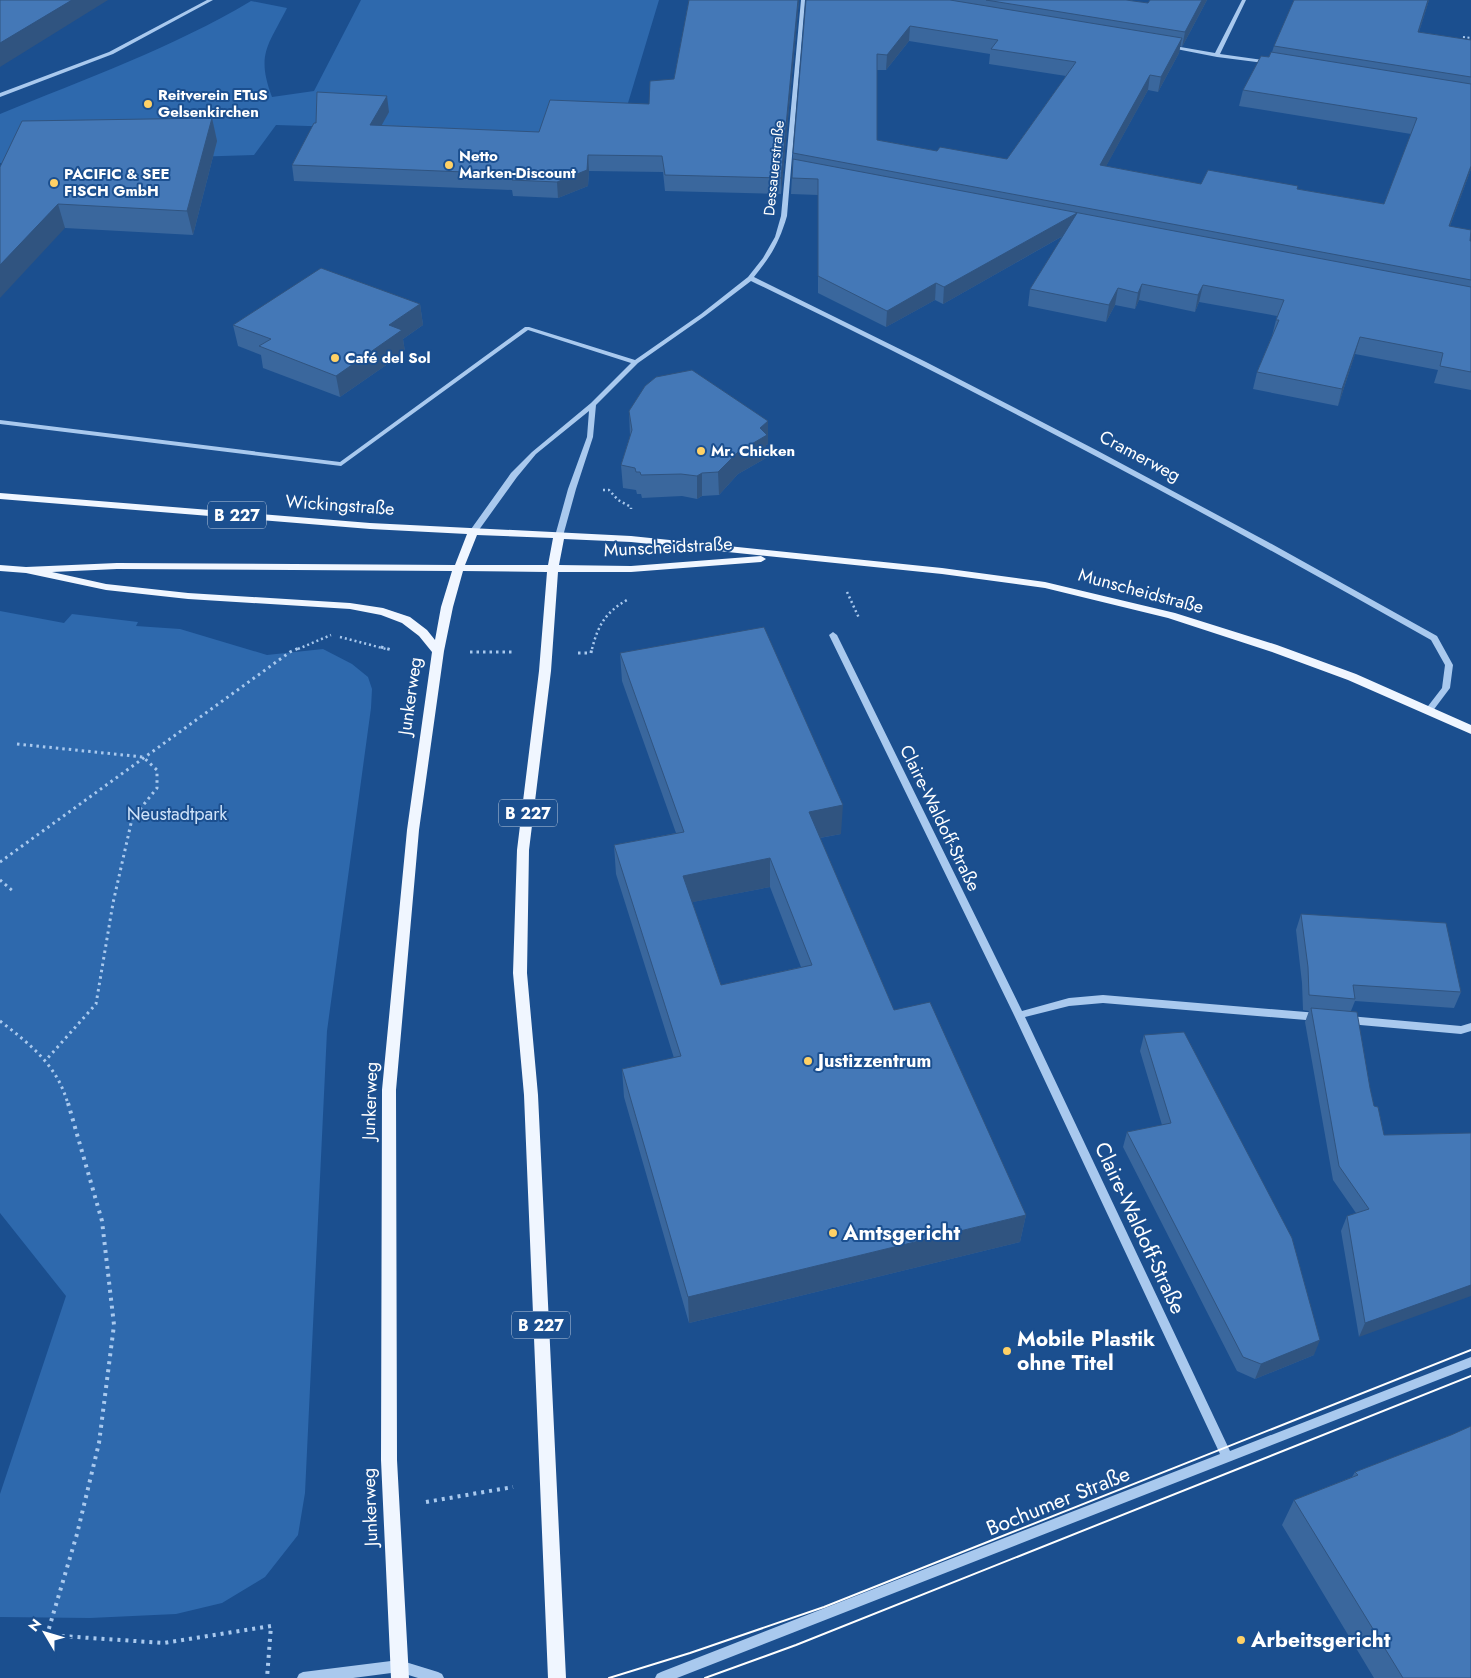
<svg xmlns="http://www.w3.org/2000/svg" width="1471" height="1678" viewBox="0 0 1471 1678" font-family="Jost,sans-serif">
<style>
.green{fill:#2e69ad}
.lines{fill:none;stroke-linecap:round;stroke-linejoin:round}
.path-far3{stroke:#a9c9ee;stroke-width:2;stroke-dasharray:2 2.5;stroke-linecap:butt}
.path-far2{stroke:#a9c9ee;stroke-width:2.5;stroke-dasharray:2 3;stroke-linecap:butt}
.path-far1{stroke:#a9c9ee;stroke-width:3;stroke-dasharray:2.5 4;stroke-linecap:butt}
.path{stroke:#a9c9ee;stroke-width:4;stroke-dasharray:3 5;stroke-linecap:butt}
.minor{fill:#a9c9ee;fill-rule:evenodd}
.major{fill:#f0f6ff;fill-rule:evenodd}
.tram{stroke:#fff;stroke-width:2}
.wall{fill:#3a679d;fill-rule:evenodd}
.shaded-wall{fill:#305480}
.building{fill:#4478b7;stroke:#305480;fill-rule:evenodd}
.poi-dot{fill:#ffd166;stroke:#1b4f8f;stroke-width:2}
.labels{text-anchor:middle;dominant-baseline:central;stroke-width:4;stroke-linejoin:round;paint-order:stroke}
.far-poi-label{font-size:15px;font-weight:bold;fill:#fff;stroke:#1b4f8f;text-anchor:start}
.far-street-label{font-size:15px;fill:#fff;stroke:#1b4f8f}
.shield{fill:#1b4f8f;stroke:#bbcadd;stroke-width:1}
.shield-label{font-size:16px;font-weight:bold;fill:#fff}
.street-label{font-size:18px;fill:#fff;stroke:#1b4f8f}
.park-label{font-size:18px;fill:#cfe3fa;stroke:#1b4f8f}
.poi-label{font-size:18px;font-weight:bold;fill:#fff;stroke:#1b4f8f;text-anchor:start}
.near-street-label{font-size:21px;fill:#fff;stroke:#1b4f8f}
.near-poi-label{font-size:21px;font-weight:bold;fill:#fff;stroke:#1b4f8f;text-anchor:start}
</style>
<rect width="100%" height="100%" fill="#1b4f8f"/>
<g class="green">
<path d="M361,0h298l-31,103 35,34 -387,-12 -22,30 -254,8v-49c85,-35 172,-66 251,-113l36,7c-19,38 -31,46 -15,89l42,-6z"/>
<path d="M0,611l64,12 8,-9 66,8 -2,4 44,3 87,26 56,-6 29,15 16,13 4,12 -1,19 -44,323 -22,462 -7,42 -33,42 -43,26 -46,11 -86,4 -90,-1v-123l66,-198 -66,-83z"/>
</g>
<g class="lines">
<path class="path-far3" d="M1463,37l8,1"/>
<g class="path-far2">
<path d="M603,490h6l9,10 13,7v2"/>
<path d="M847,592l12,26"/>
<path d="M340,637l46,12"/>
<path d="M298,649l33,-14"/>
<path d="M592,649c6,-24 14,-37 35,-49"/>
</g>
<g class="path-far1">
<path d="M381,647l11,3"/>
<path d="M470,652h44"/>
<path d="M578,653h13l1,-6"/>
<path d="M17,744l126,13 14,13v18l-25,31 -19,84 -17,101 -50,56"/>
<path d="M0,862l290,-210 11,-5"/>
<path d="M0,880l14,12"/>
<path d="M0,1021c31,24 57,44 68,83"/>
</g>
<g class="path">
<path d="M68,1103l34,118 12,104 -15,118 -22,91 -30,101 117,8 107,-17 -4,52"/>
<path d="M426,1502l87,-15"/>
</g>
<g class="minor">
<path d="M207,0h6l-100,54 -113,43v-4l109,-41z"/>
<path d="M801,0h4l-18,216c-8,27 -16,40 -33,61l172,85 172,89 170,91 169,94 16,29 -3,23 -18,24h-6l-1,-2 17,-22 3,-23 -14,-25c-224,-127 -449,-247 -680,-359l-46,35 -67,47 -42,42 -3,32 -17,52 -13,47 -4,2 -4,-2 13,-47 19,-52 2,-26 -53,43 -19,23 -41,57h-6l-1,-2 42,-59 21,-21 59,-49 40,-40 -103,-33 -187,136 -341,-42v-4l340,42 185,-135h4l106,33 66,-46 47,-37 15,-19 12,-21 6,-21z"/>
<path d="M1242,0h4l-26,54 50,7 2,1v2l-55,-7 -51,-10 3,-2 46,8z"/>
<path d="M833,632l4,3 185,376 47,-13 34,-3 215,18 3,1 2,3 -2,3 -3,1 -215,-18 -34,3 -44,11 205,434 241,-94v10l-794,311h-22l2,-4 4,-2 559,-218 -206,-439 -185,-380z"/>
<path d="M1349,1016l112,10 10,-3v8l-10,3 -112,-10 -3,-1 -2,-3 2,-3z"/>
<path d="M399,1660l39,12 4,2 2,4h-26l-19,-6 -46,6h-56l2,-4 4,-2z"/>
</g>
<path class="major" d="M0,493l370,30 261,13 311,32 103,14 130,31 102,32 79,29 115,51v9l-123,-54 -79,-29 -101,-33 -123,-30 -103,-14 -311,-32 -67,-3 -5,26 72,1 130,-10 5,3 -5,3 -130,10h-73l-7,99 -22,179 -2,123 11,122 28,583h-18l-24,-583 -11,-122 4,-123 22,-179 8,-99 -84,-1 -10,36 -9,44 -25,179 -23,260 1,370 12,218h-18l-10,-218 1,-370 25,-260 25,-178 -13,-16 -17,-13 -21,-8 -31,-6 -162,-10 -82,-9 -80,-17 -26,-2v-6l26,2 91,-4 338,2 12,-31 -97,-5 -370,-30zM477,535l76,3 -5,27h-83zM117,569l335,2 -11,36 -6,33 -8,-10 -17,-13 -27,-9 -33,-5 -162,-10 -82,-9 -54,-12z"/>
<g class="tram">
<path d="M609,1678l81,-25 134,-46 647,-257"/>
<path d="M705,1678l91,-33 675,-269"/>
</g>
</g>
<g class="wall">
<path d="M689,0h110l-18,194 -116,-3 -2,-19 -74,-1 -1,15 -30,12 -45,-2 -1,-6 -218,-9 -2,-16 24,-42 73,-11 -8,13 158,7 110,-28 25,-25z"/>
<path d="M806,0h320l22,3 2,-3h57l-25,47 -2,-1 -1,7 -21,39 -10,-2 -42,76 95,18 96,5 87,15 27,-70 -172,-28 4,-16 29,-38 2,-6 20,-46h135l-10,32 52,8v129l-21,57 21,15v149l-37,-7 4,-13 -83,-16 -17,52 -85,-17 4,-17 15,-36 5,-20 -78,-14 -4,10 -56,-12 -4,9 -20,-4 -9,17 -78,-16 2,-17 33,-53 -120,68 -8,-4 -49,27 -68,-34v-98l-27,-1 2,-41zM909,41l81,13 -1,10 77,12 -59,83 -70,-8 -60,-11v-70h9z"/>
<path d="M212,118l5,23 -24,94 -128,-7 -65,-61z"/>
<path d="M420,304l3,21 -20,14 2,13 -65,45 -77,-29 -2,-13 -23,-9 -5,-21z"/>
<path d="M629,411l139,10v23l-2,1v13l-28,16 -19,21 -17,1 -5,3 -15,-3 -40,2 -1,-4h-4l-1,-4 -13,-2 -2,-23 9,-29z"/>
<path d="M620,653l221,181 -21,4 74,172 132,205 -6,27 -331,81 -65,-226 -2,-28 52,-11 -58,-184 -2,-29 62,-12 -54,-152zM770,887l31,80 -80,18 -29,-83z"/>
<path d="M1301,914l160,78 -7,16 -99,-7 -4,10 23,95 10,29 87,-2 -112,204 -18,-106 6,-15 9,-3 -23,-33 -28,-158 4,-11 -6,-1 -1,-27 -6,-53z"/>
<path d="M1144,1035l170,320 -59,24 -18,-8 -114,-224 4,-15 35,-7 -22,-74z"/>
<path d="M1451,1435l20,243h-97l-92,-153 12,-25 58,-23 3,-5z"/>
</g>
<g class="shaded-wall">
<path d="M72,0h36l-108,67v-24z"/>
<path d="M798,0h1l-18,194v-16z"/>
<path d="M1202,0h5l-25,47 3,-15z"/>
<path d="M1428,0h1l-15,47 4,-15z"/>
<path d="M910,26l-1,15 -23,29 1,-15z"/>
<path d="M1182,38l-3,15 -21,39 3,-15z"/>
<path d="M1150,75l-2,15 -50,91 2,-16z"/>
<path d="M387,96l2,16 -16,29 -3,-16z"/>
<path d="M212,118l5,23 -24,94 -6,-24z"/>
<path d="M588,155l1,16 -1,15 -30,12 -1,-16z"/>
<path d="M1471,166v3l-27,73 5,-16z"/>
<path d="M58,204l7,24 -65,70v-33z"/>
<path d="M1077,213l-2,16 -132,75 1,-17z"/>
<path d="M936,283l-1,17 -49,27 1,-16z"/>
<path d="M1142,284l-3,16 -4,9 3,-16z"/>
<path d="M1203,285l-4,17 -4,10 3,-17z"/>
<path d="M1118,288l-3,17 -9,17 3,-17z"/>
<path d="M420,304l3,21 -20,14 2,13 -65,45 -4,-21 53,-51z"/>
<path d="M1360,337l-5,17 -17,52 4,-17z"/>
<path d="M768,421v23l-2,1v13l-28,16 -19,21 -1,-23 42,-44z"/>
<path d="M702,473v23l-5,3v-23z"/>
<path d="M843,805l-2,29 -33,6 1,-28z"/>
<path d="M770,858v29l-87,17v-28z"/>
<path d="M1026,1215l-6,27 -331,81 -1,-26z"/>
<path d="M1471,1285v11l-112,41 6,-14z"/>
<path d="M1320,1340l-6,15 -59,24 6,-15z"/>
</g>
<g class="building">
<path d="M0,0h72l-72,43z"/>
<path d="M689,0h109l-17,178 -116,-3 -3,-19 -74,-1 -1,15 -30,12 -45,-2 2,-6 -222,-9 22,-42h2l1,-31 70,4 -17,29 169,7 11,-32 99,4 1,-23 24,-2z"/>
<path d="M806,0h144l232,38 -21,39 -11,-2 -50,90 101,19 7,-14 90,16 -1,3 87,15 33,-86 -174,-28 18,-34 8,1 2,-5 200,32v82l-22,60 22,4 -1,11h1v39l-678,-127zM910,26l88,14 -7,9 85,13 -69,97 -67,-12 -3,4 -60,-11v-86l10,1z"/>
<path d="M986,0h140l22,3 2,-3h52l-17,32z"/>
<path d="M1294,0h134l-10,32 53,8v37l-197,-31z"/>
<path d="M212,118l-25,93 -129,-7 -58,61v-98l22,-46z"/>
<path d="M793,159l678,128v85l-31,-6 3,-13 -83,-16 -18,52 -85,-17 22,-52h-3l8,-20 -81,-15 -5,10 -56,-11 -4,9 -20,-5 -9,17 -79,-16 47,-76 -133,74 -8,-4 -49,28 -69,-35v-97l-26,-1z"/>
<path d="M321,268l99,36 -31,21 13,5 -66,46 -77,-30 12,-7 -38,-14z"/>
<path d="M692,370l76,51 -8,7 7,7 -29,17 -20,20 -16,1 -5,3 -16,-2 -40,1 -1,-3h-4l-1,-4 -14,-3 11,-35 -3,-19 16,-25 11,-9z"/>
<path d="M764,627l79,178 -34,7 85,198 36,-8 96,213 -338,82 -66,-228 59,-13 -67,-211 70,-13 -64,-179zM770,858l42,107 -91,20 -38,-109z"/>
<path d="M1301,914l145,9 15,69 -108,-7 2,14 -46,-4 -1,-28z"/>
<path d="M1311,1008l46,4 13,76 4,18 4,1 6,28 87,-2v152l-106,38 -18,-107 22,-7 -30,-43z"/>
<path d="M1184,1032l108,206 28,102 -59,24 -18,-7 -116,-225 44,-9 -27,-88z"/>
<path d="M1471,1426v252h-68l-109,-178 64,-25 -3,-3 96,-37z"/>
</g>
<g class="poi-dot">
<circle cx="148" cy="104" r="5"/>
<circle cx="449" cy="165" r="5"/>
<circle cx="54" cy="183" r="5"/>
<circle cx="335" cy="358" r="5"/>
<circle cx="701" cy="451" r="5"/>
<circle cx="808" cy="1061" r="5"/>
<circle cx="833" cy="1233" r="5"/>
<circle cx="1007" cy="1351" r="5"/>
<circle cx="1241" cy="1640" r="5"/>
</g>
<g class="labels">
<g class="far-poi-label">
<text x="158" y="95">Reitverein ETuS<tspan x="158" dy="17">Gelsenkirchen</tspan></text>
<text x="459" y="156">Netto<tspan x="459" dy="17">Marken-Discount</tspan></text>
<text x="64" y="174">PACIFIC &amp; SEE<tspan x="64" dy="17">FISCH GmbH</tspan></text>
<text x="345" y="358">Café del Sol</text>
<text x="711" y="451">Mr. Chicken</text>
</g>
<g class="far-street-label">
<text transform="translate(774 168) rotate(-84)">Dessauerstraße</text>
</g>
<g class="shield">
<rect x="208" y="501.5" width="58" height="27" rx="4"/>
<rect x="499" y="799.5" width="58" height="27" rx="4"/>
<rect x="512" y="1311.5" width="58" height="27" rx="4"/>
</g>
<g class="shield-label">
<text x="237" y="515">B 227</text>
<text x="528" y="813">B 227</text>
<text x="541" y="1325">B 227</text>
</g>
<g class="street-label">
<text transform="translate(1140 456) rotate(28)">Cramerweg</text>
<text transform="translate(340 505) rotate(4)">Wickingstraße</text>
<text transform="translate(668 547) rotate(-3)">Munscheidstraße</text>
<text transform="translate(1141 591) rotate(15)">Munscheidstraße</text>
<text transform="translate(410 696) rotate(-82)">Junkerweg</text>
<text transform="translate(940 818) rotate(64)">Claire-Waldoff-Straße</text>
<text transform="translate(370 1101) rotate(-88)">Junkerweg</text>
<text transform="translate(370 1507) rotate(-92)">Junkerweg</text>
</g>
<g class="park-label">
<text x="177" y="814">Neustadtpark</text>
</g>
<g class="poi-label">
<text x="818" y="1061">Justizzentrum</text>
</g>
<g class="near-street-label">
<text transform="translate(1140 1228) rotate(65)">Claire-Waldoff-Straße</text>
<text transform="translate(1058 1501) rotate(-22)">Bochumer Straße</text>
</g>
<g class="near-poi-label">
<text x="843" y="1233">Amtsgericht</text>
<text x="1017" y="1339">Mobile Plastik<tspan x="1017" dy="24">ohne Titel</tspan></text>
<text x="1251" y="1640">Arbeitsgericht</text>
</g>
</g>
<g transform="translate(45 1633) rotate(308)" stroke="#1b4f8f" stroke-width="4" paint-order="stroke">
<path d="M0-4L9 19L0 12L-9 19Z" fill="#ffffff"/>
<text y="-8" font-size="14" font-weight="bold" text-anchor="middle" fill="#ffffff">N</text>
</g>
</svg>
